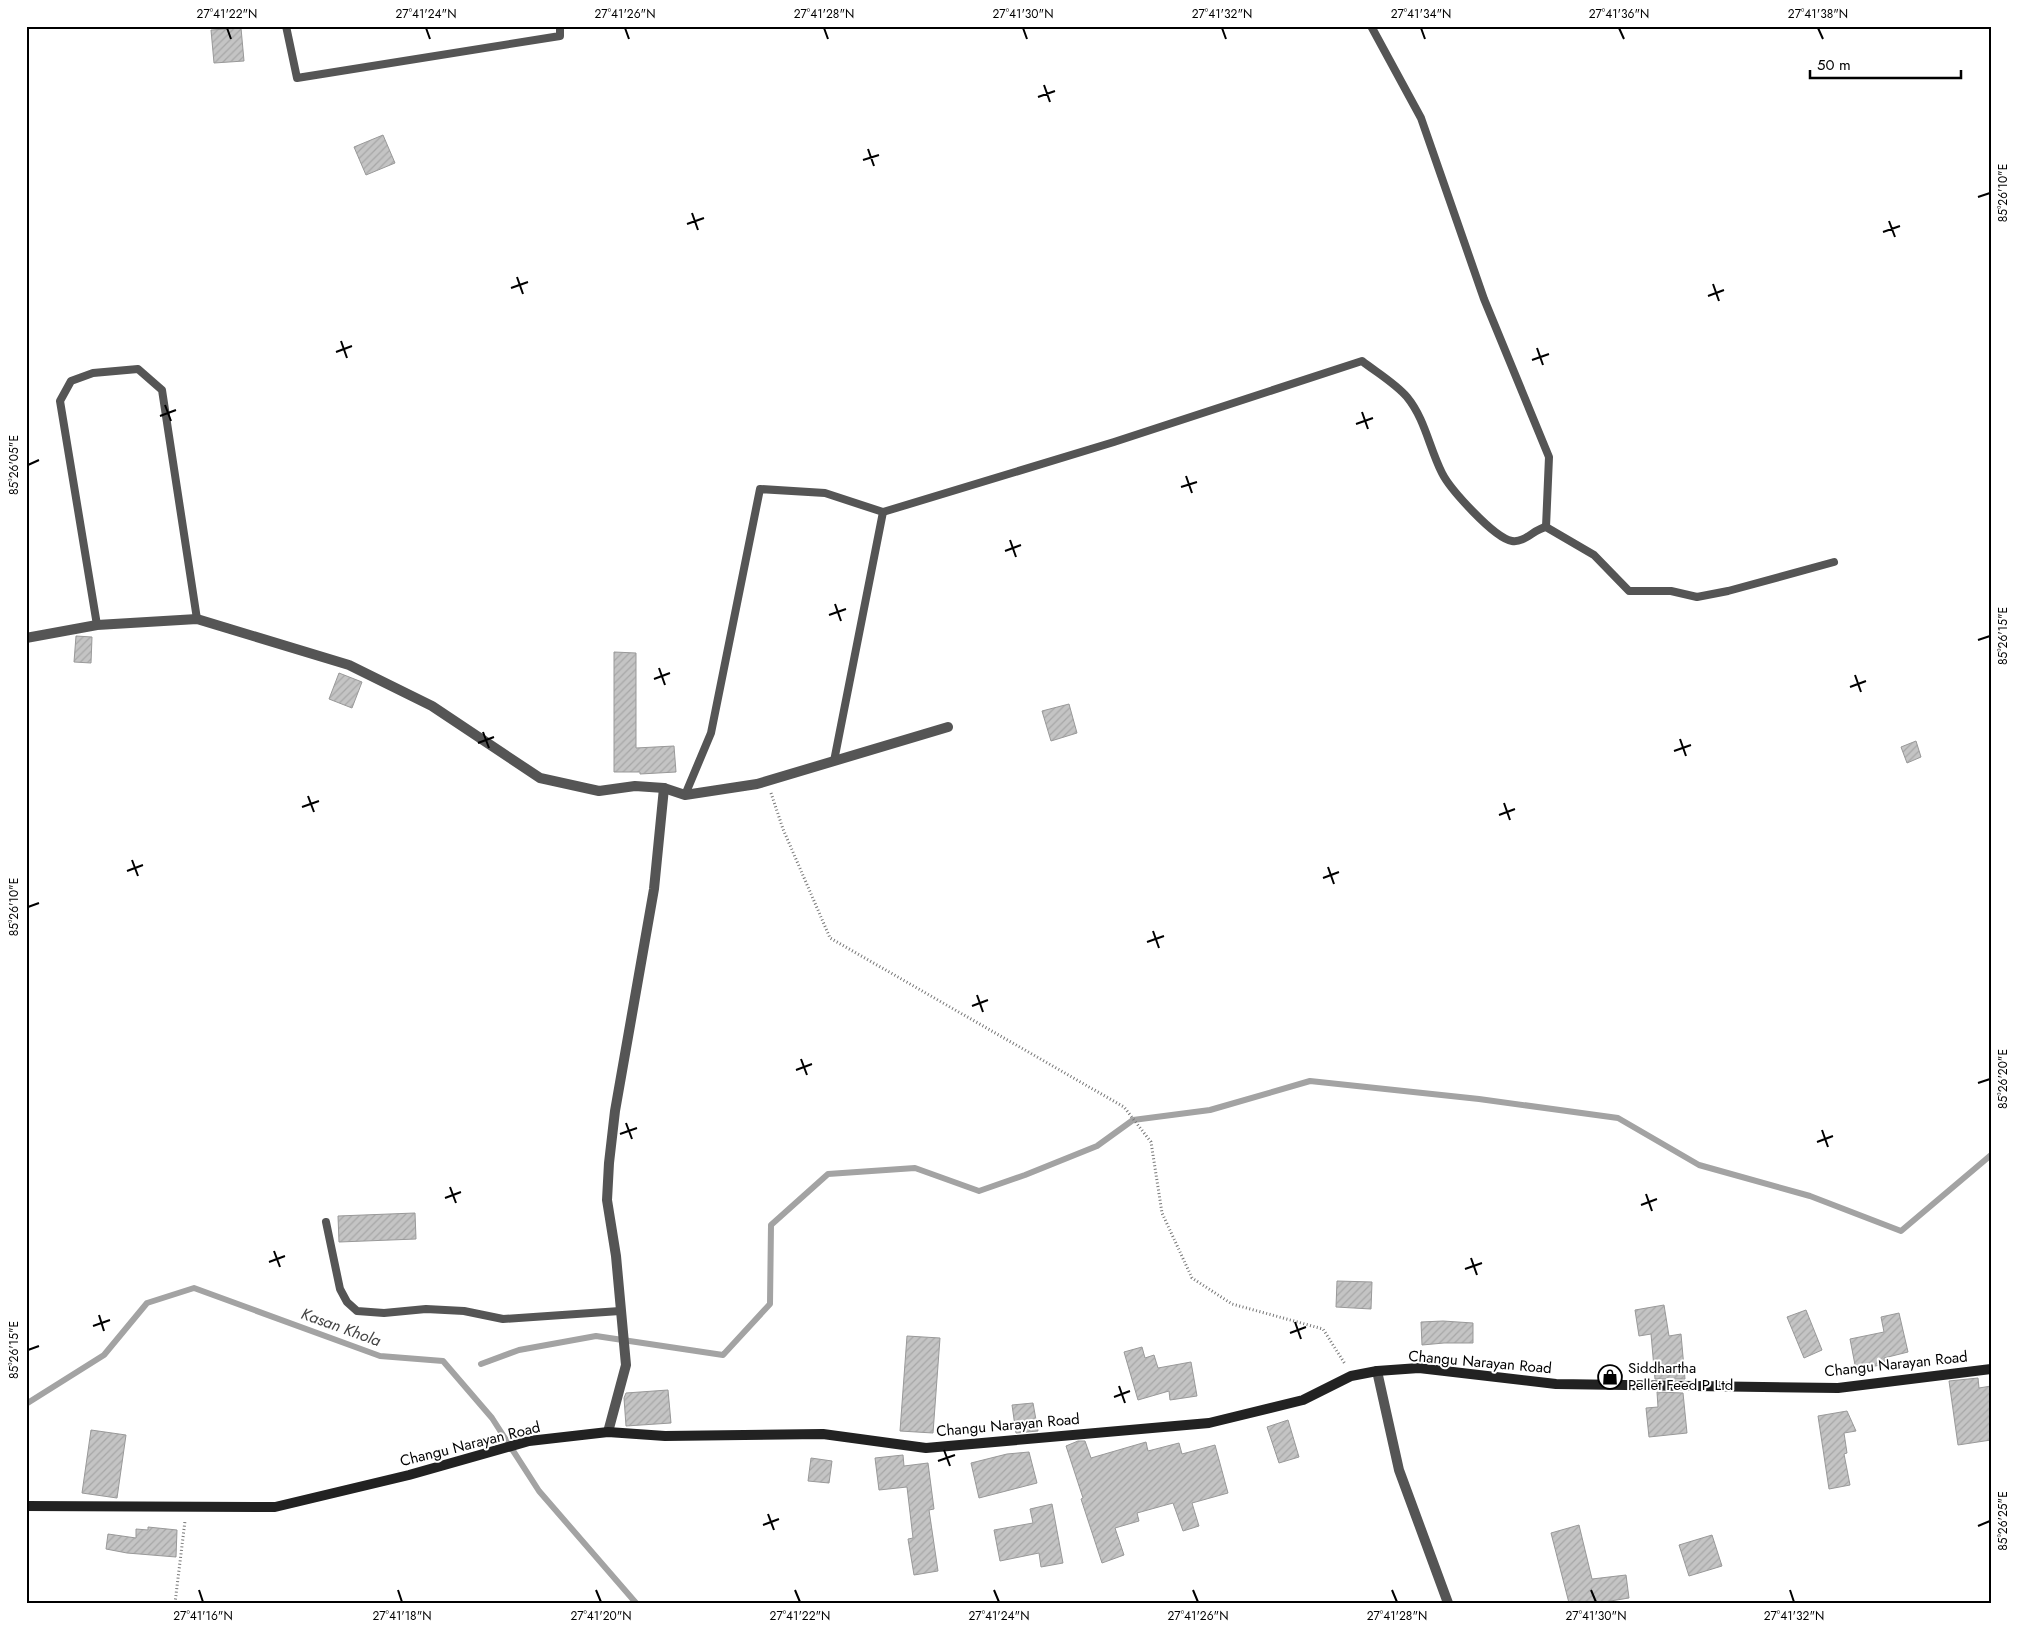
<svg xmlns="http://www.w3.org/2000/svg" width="2017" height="1629" viewBox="0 0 2017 1629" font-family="Jost,sans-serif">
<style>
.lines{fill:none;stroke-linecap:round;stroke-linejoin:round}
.stream{stroke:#a3a3a3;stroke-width:6}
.building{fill:url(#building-hatch);stroke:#999}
.path{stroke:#777;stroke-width:3;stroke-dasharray:1 2.5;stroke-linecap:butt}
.lane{stroke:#555;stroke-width:8}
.street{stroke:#555;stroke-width:10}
.secondary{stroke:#222;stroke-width:10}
.ticks{fill:none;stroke:#000;stroke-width:2}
.labels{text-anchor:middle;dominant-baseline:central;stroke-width:4;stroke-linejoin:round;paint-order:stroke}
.street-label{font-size:15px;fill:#000;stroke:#fff}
.poi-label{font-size:15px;fill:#000;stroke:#fff;text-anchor:start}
.water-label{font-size:16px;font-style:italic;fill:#444;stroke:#fff}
.neatline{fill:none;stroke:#000;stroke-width:2}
.ticks-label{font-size:12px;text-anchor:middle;fill:#000}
</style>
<defs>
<pattern id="building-hatch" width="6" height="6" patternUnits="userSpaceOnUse" patternTransform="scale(1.25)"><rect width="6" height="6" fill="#c4c4c4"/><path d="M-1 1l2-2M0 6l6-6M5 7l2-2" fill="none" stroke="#a7a7a7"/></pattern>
</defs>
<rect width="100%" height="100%" fill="#fff"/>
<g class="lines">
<g class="stream">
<path d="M481,1364l38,-14 77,-14 127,19 47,-51 1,-79 57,-51 87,-6 64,23 46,-16 72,-29 36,-26 77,-10 100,-29 169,18 139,19 81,47 111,31 91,35 90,-76"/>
<path d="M26,1404l78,-49 43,-52 47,-15 186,68 63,5 49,57 47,73 97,112"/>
</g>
</g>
<g class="building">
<path d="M241,28l3,33 -30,2 -3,-33z"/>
<path d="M383,135l12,28 -29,12 -12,-28z"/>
<path d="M76,636l16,1 -1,26 -17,-1z"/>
<path d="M614,652l22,1v95l38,-2 2,26 -36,2v-2h-26z"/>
<path d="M339,673l23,9 -10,26 -23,-9z"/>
<path d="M1069,704l8,29 -26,8 -9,-30z"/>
<path d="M1916,741l5,16 -14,6 -6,-16z"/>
<path d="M415,1213l1,26 -77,3 -1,-26z"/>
<path d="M1337,1281l35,1 -1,27 -35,-2z"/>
<path d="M1664,1305l5,31 12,-2 4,45h-30l-4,-45 -12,2 -4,-26z"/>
<path d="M1806,1310l16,40 -18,8 -17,-41z"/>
<path d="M1899,1313l9,39 -24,6 1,6 -29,6 -6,-31 34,-7 -3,-15z"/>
<path d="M1443,1321l30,2v20h-29l-22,2 -1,-23z"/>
<path d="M907,1336l33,2 -7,95 -33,-2z"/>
<path d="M1142,1347l3,11 9,-3 4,13 33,-6 6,34 -27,4 -1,-9 -31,9 -14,-48z"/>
<path d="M1978,1378l1,10 12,-2v54l-33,5 -9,-64z"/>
<path d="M668,1390l3,33 -45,3 -2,-28 2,-5z"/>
<path d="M1657,1392l26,1 4,40 -38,4 -3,-29 12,-1z"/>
<path d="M1033,1403l5,28 -22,2 -4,-28z"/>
<path d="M1847,1411l9,20 -12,2 3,20 -3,1 6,31 -21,4 -11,-73z"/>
<path d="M1288,1420l11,37 -20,6 -12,-36z"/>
<path d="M91,1430l35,5 -9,63 -35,-5z"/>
<path d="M1078,1441h7l6,17 55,-16 2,9 31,-8 3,11 33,-9 13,48 -36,10 7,23 -16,5 -10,-28 -36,10 2,8 -24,7 9,27 -22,8 -21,-64 2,-1 -17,-52z"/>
<path d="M1029,1452l8,31 -58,15 -8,-35 36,-9z"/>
<path d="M903,1455l1,11 24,-3 6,46 -5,1 9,61 -24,4 -6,-36 5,-1 -6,-51 -28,3 -4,-32z"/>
<path d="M811,1458l21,3 -3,22 -21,-2z"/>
<path d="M1052,1504l11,59 -22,4 -2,-14 -39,8 -6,-31 39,-7 -3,-14z"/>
<path d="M1579,1525l13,54 34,-4 3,23 -31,5h-29l-18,-70z"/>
<path d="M148,1527l29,3 -1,27 -49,-4 -21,-4 2,-15 28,4v-9l12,1z"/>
<path d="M1712,1535l10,31 -33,10 -10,-31z"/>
</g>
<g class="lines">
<g class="path">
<path d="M771,793l12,36 47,109 294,169 27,35 11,71 30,65 40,26 91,25 22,35"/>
<path d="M175,1603l10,-82"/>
</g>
<g class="lane">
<path d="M286,26l11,52 263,-42v-10"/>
<path d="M1371,26l50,92 63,181 65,158 -3,70"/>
<path d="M883,512l231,-70 248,-81c14,11 33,22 45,36 18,22 22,50 35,76 8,16 52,65 70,68 13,2 22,-12 34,-14l48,28 35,36h42l26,6 31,-6 106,-29"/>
<path d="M97,625l-37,-224 11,-20 22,-8 45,-4 24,21 35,229"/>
<path d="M685,795l26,-62 49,-244 65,4 58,19 -49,249"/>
<path d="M326,1222l14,67 7,13 10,9 27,2 42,-4 38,2 39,8 117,-8"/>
</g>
<g class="street">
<path d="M26,638l71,-13 100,-6 152,46 83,41 108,72 59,13 36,-5 29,2 21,7 72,-11 191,-57"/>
<path d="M1377,1371l22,99 49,133"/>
<path d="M608,1432l18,-67 -10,-109 -9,-56 2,-37 6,-52 39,-222 10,-101"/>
</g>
<path class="secondary" d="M26,1506l249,1 134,-32 120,-34 79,-9 57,4 158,-2 103,14 283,-25 94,-23 48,-24 26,-5 42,-3 137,16 282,4 153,-19"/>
</g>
<path class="ticks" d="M227,28l4,11M426,28l4,11M625,28l4,11M824,28l4,11M1023,28l4,11M1222,28l4,11M1421,28l4,11M1619,28l5,11M1818,28l5,11M1044,85l6,17M1038,97l17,-6M868,149l6,17M863,160l16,-5M1978,197l12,-4M692,213l6,17M1889,221l6,16M687,224l17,-6M1883,232l17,-6M517,277l6,17M1713,284l6,17M511,288l17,-6M1708,296l16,-6M341,341l6,17M1537,348l6,17M336,352l16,-6M1532,360l17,-6M165,405l6,16M1362,412l6,17M160,416l16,-6M1356,424l17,-6M28,465l11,-5M1186,476l6,17M1181,487l16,-5M1010,540l6,17M1005,551l16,-6M835,604l6,17M829,615l17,-6M1978,640l12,-4M659,668l6,17M1855,675l6,17M654,679l16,-6M1850,687l16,-6M483,732l6,16M1680,739l6,17M478,743l16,-6M1674,751l17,-6M308,796l6,16M1504,803l6,17M302,807l17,-6M1499,815l16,-6M132,860l6,16M1328,867l6,17M127,871l16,-6M1323,878l16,-6M28,907l11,-4M1153,931l6,17M1147,942l17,-6M977,995l6,17M972,1006l16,-6M801,1059l6,16M796,1070l16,-6M1978,1083l12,-4M626,1123l6,16M1822,1130l6,17M620,1134l17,-6M1817,1142l16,-6M450,1187l6,16M1646,1194l6,17M445,1198l16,-6M1641,1205l16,-6M274,1251l6,16M1471,1258l6,17M269,1262l16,-6M1465,1269l17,-6M99,1315l5,16M1295,1322l6,17M93,1326l17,-6M1290,1333l16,-6M28,1350l11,-4M1119,1386l6,17M1114,1397l16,-6M944,1450l6,16M938,1461l17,-6M768,1514l6,16M763,1525l16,-6M1978,1526l12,-5M199,1590l4,12M398,1590l4,12M596,1590l5,12M795,1590l5,12M994,1590l5,12M1193,1590l5,12M1392,1590l5,12M1591,1590l5,12M1790,1590l4,12"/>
<defs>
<g id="shop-ring" transform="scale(1.25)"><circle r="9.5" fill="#fff" stroke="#000" stroke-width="1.5"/><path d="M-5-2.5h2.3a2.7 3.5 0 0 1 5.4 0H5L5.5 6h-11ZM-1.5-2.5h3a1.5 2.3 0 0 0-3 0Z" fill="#000"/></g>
</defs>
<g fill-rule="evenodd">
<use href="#shop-ring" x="1610" y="1377"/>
</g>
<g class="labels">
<g class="street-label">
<text transform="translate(1480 1362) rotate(5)">Changu Narayan Road</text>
<text transform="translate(1896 1364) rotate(-6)">Changu Narayan Road</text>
<text transform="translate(1008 1425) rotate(-5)">Changu Narayan Road</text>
<text transform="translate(470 1444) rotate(-14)">Changu Narayan Road</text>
</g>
<g class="poi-label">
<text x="1628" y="1368">Siddhartha<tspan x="1628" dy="17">Pellet Feed P Ltd</tspan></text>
</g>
<g class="water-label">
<text transform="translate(341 1327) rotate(20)">Kasan Khola</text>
</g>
</g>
<rect width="2017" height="1629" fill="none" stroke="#ffffff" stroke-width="55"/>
<path d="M1810 70v8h151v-8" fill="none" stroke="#000000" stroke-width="2.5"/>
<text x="1817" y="70" font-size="15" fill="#000000" stroke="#ffffff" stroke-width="4" paint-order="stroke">50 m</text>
<rect x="28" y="28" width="1962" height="1574" class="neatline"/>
<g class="ticks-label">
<text x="227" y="18">27°41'22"N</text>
<text x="426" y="18">27°41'24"N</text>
<text x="625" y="18">27°41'26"N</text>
<text x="824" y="18">27°41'28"N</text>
<text x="1023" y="18">27°41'30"N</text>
<text x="1222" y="18">27°41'32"N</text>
<text x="1421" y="18">27°41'34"N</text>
<text x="1619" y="18">27°41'36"N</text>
<text x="1818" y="18">27°41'38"N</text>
<text transform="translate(2003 193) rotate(-90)" y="4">85°26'10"E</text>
<text transform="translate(14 465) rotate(-90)" y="4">85°26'05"E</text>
<text transform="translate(2003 636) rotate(-90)" y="4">85°26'15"E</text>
<text transform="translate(14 907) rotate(-90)" y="4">85°26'10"E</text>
<text transform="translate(2003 1079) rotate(-90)" y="4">85°26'20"E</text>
<text transform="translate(14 1350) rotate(-90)" y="4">85°26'15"E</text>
<text transform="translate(2003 1521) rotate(-90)" y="4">85°26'25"E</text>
<text x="203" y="1620">27°41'16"N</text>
<text x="402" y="1620">27°41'18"N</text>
<text x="601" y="1620">27°41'20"N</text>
<text x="800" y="1620">27°41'22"N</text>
<text x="999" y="1620">27°41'24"N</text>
<text x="1198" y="1620">27°41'26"N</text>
<text x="1397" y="1620">27°41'28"N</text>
<text x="1596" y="1620">27°41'30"N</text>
<text x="1794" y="1620">27°41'32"N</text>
</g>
</svg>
